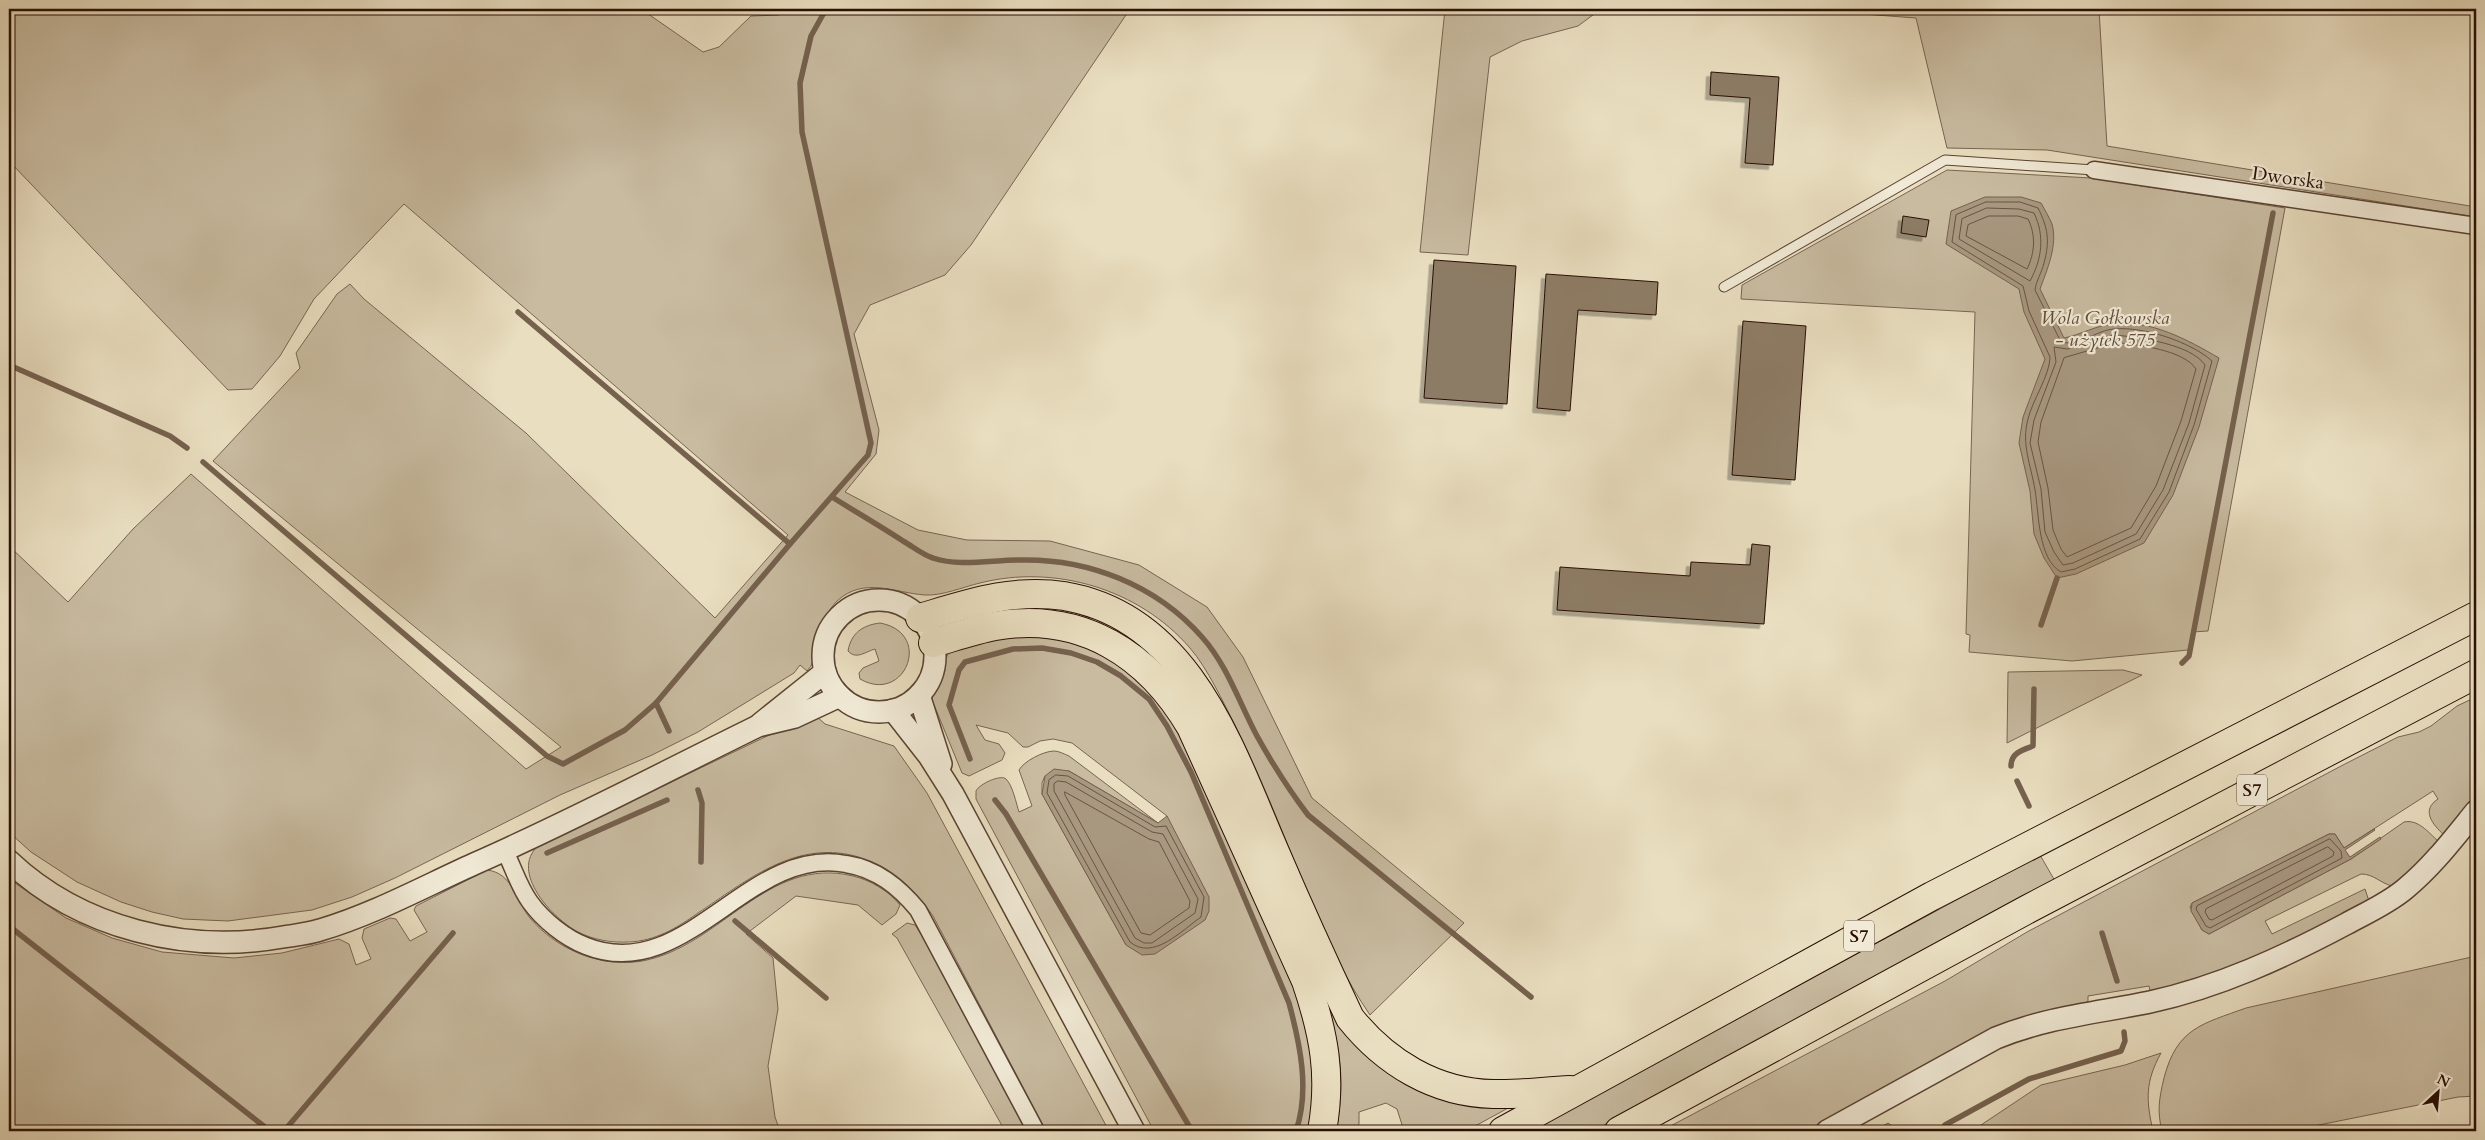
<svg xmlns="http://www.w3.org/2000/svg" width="2485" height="1140" viewBox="0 0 2485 1140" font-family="Cardo,serif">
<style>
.green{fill:#c8bba0;stroke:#786552}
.water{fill:#a89880;stroke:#75614e}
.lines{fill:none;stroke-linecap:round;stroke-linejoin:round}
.shore{stroke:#685442;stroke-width:1}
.stream{stroke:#75614e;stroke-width:5.5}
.building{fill:#8d7b65;stroke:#290f03;filter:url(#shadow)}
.service-casing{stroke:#594332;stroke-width:11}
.minor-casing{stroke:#594332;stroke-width:19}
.tertiary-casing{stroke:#594332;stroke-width:24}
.motorway-casing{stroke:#290f03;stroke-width:30}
.service{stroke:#f1ead6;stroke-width:9}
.minor{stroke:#f1ead6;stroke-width:16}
.tertiary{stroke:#f1ead6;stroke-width:21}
.motorway{stroke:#e9dec0;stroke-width:28}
.labels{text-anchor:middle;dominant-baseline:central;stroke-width:4.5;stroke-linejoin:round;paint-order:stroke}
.shield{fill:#f1ead6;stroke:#655142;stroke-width:1}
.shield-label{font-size:18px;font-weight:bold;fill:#290f03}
.street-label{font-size:19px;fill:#290f03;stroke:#f1ead6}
.park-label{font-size:19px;font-style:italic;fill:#614b3a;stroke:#f1ead6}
</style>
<defs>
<filter id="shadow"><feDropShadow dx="-4.5" dy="4.5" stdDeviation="0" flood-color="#0004"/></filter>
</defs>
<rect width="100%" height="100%" fill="#e9dec0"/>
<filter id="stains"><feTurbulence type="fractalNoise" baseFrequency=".004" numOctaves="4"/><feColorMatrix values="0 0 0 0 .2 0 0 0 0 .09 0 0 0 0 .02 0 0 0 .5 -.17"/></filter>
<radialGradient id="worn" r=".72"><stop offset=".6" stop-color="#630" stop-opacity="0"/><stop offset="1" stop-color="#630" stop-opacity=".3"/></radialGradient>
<g class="green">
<path d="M9,9h632l62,43 16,-5 32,-31 28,-1 6,-6h345l-159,236 -26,30 -75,30 -16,29 25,96 -3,24 -31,38 73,38 49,10 83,1 89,24 68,42 36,50 69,141 152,125 -94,92c-25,-36 -43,-76 -60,-116 -24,-57 -46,-116 -74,-172 -13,-25 -28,-58 -46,-79 -51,-59 -135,-84 -210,-65 -17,4 -38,13 -55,12 -30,-2 -61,-19 -88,6 -8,8 -16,23 -19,34 -4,14 0,24 -11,36l-7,-6 -6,8 -13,8 -83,51 -46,23 -92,40 -165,83 -43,19 -40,13 -84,11 -45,-2 -31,-7 -31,-10 -44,-20 -46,-30 -22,-20v-286l59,56 65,-73 58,-55 335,295 35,-22 -348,-286 87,-93 -4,-15 41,-59 13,-10 14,15 162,134 189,185 73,-83 -384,-331 -90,95 -34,57 -28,33 -24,1 -219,-229z"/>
<path d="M1445,9h156l-23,17 -56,15 -32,16 -22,198 -48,-3z"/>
<path d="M1796,9h303l8,137 369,61v10l-429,-67 -100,-2 -31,-130z"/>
<path d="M1947,170l144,8 194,30 -77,423 -16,1 -4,18 -116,11 -103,-9 1,-17 -4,-1 9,-322 -234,-13 1,-14z"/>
<path d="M880,623c54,10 25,82 -20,56l-1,-6 4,-5 16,-7 -4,-12c-10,3 -19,11 -27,2 3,-18 15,-26 32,-28z"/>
<path d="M1036,631l90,29 56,68 129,299 4,67 -7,37h-154l-178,-332c0,-2 0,-6 0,-8 3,-7 25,-17 30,-12 7,7 10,24 13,33l13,-6 -13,-36c5,-9 25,-19 35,-19 5,0 10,3 15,5l89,67 -89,-52 -24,5 -3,7v11l84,151 41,-129 -95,-73 -19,-4 -13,2 -12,6h-5l-15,-14 -32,-8 9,15 14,4 6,9 -3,7 -33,16 -7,-3 -30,-73v-7l14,-35 4,-7 10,-9z"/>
<path d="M2123,670l19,5 -135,68 1,-71z"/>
<path d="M2476,697v100l-32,38c-12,-11 -23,-25 -6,-36l-5,-8 -89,57 -9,-14h-6l-137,69 -2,4 12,23 7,4 142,-75 53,-37c14,-3 24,10 34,19l-14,17 -32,28c-12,-3 -18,-12 -31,-12l-96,47 7,13 93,-45 4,12 -15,8c-66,32 -131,67 -204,82l-1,-5 -61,10v6l-49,10 -20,7 -208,112h-150l284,-150 82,-49 316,-167 55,-28 21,-5 12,-6 26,-20z"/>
<path d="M815,715l10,9 69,22 33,47 182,338h-63l-113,-215c-20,-29 -43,-51 -78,-60 -61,-16 -110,26 -157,57 -21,15 -43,28 -69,29 -17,1 -35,-2 -51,-10 -25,-13 -69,-60 -40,-86l252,-121z"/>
<path d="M2040,855l15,26 -462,250h-65z"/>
<path d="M487,870c26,3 29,31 43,48 27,32 71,50 112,43 78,-14 125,-106 211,-85 17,4 36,15 47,29l-4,9 -14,11 -24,-20 -62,-9 -50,38 27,24 5,51 -10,57 7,51 5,14h-771v-252l57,39 46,20 50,14 72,6 48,-5 57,-14 10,5 7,21 15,-6 -9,-21 2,-9 26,-11 6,1 14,22 17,-9 -13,-22 2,-4z"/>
<path d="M907,923l8,2 19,29 93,177h-22l-108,-193 -5,-4z"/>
<path d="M2476,956v140l-18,1 -169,34h-127c-5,-20 -3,-32 2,-53 13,-50 38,-54 82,-70z"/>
<path d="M1319,984l50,68 152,49 -55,30h-62l-7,-22 -11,-6 -27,9v12l-5,6 -18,1c11,-55 3,-96 -17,-147z"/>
<path d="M2161,1053c-16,29 -15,47 -8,78h-181l69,-46 84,-20z"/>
<path d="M1888,1123l12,8h-26z"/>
</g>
<g class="water">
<path d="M1985,197h36l20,6c4,7 8,14 11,21 6,21 -5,46 -12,65l24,49c16,-3 33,-13 49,-14 37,-5 75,16 106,34l-20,69 -26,68 -29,48 -68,31 -19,4 -13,-20 -10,-24 -4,-43 -11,-48 4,-26 22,-58 -21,-47 -5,-23 -73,-45 5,-33z"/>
<path d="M1054,769l15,2 89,52 9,-7 42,81v14l-4,9 -50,34 -13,1 -16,-10 -84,-151 3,-18z"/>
<path d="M2374,829l1,1 -30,20 5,7 30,-20 1,2 -30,20 -142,75 -7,-4 -11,-19 1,-8 137,-69h6l9,14z"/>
</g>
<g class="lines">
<g class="shore">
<path d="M1986,202h34l18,6c10,20 12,33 6,55 -2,9 -8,18 -9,27l26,52c17,5 36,-12 53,-13 29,-3 77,13 98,32l-18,64 -25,67 -29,47 -65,30 -14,3c-23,-13 -22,-58 -26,-82 -4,-25 -14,-46 -7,-71 4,-18 22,-44 22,-62l-21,-46 -6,-25 -71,-44 4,-27z"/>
<path d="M1987,208l32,1 15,4c11,23 8,46 -4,68l-71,-42 3,-20z"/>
<path d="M1989,216h29l10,3c8,16 7,34 -1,50l-61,-33 2,-11z"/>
<path d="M2114,335c24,2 77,9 91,30l-16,58 -26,67 -27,44 -63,29 -10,2 -9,-13 -9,-20 -4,-43 -11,-46 4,-23 22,-58 -2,-15 13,2z"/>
<path d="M2115,343c21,1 69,7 81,26l-15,52 -25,65 -25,42 -64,29 -6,-8 -8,-19 -5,-42 -10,-46 3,-20 23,-64z"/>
<path d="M1056,775l12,1 87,51 11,-1 38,71 -3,20c-20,14 -48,44 -71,25l-83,-149 2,-13z"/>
<path d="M1058,781l8,1 86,50 11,2 35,65 -3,14 -43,30h-8l-9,-5 -81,-147v-7z"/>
<path d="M1065,792l84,47 10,3 31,59 -1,7 -39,27 -9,-2 -76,-138z"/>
<path d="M2330,839l11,12 1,7 -132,70 -4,-2 -10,-17 1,-3z"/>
<path d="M2328,847l6,5 -1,4 -121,64 -3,-1 -4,-7 1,-3z"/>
</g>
<g class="stream">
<path d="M518,312l272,232"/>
<path d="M9,365l161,71 17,12"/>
<path d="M203,462l344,294 16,8 62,-34 31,-27 134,-159 78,-89 3,-12 -69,-311 -2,-49 11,-47 15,-27"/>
<path d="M832,497c24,15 48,29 71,44 9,5 20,14 30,17 26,9 59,2 86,2 69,-2 137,25 183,77 25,28 37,65 55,99 15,27 32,54 51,79l223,182"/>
<path d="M2041,625l16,-47"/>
<path d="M2182,663l7,-7 84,-443"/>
<path d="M656,703l13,28"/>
<path d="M970,759l-21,-54 10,-35 6,-8 48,-13 29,-1 29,5 26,9 24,14 28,23 18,27 24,46 98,231c11,41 21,87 7,128"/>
<path d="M2011,766c0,-13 11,-16 22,-20l1,-57"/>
<path d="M2017,781l12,25"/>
<path d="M698,790l4,13 -1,59"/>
<path d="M995,800l11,14 186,317"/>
<path d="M547,853l120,-53"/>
<path d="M735,921l91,77"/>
<path d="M9,926l261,205"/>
<path d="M2102,933l15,48"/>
<path d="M284,1131l169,-198"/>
<path d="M1941,1131l4,-6 84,-46 92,-28 4,-10 -1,-9"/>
</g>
</g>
<g class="building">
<path d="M1711,72l68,5 -6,88 -28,-2 5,-65 -40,-3z"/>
<path d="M1903,216l26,4 -3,17 -25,-4z"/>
<path d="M1434,260l82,6 -9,138 -83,-6z"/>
<path d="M1546,274l112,8 -2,33 -78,-5 -8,101 -33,-3z"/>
<path d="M1743,321l63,5 -11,154 -63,-5z"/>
<path d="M1752,544l18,2 -6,78 -207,-14 3,-43 130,9 1,-14 59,3z"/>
</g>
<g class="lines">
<g class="service-casing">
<path id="service" d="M1724,287l221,-127 149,10"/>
</g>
<g class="minor-casing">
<g id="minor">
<path d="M2094,170l382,56"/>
<path d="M505,851c8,16 14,36 25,51 13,18 35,36 56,44 100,40 162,-101 260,-82 31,5 53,23 72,46l118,221"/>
</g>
</g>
<g class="tertiary-casing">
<g id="tertiary">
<circle cx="879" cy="656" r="56"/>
<path d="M919,695l22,69"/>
<path d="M893,710l36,46 24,38 181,337"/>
<path d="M760,724l65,-52"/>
<path d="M9,861c72,68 178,93 274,76 12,-2 25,-3 37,-7 54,-16 103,-43 154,-66 96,-42 190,-92 284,-138l37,-9 45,-21"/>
<path d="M1827,1131l169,-93c52,-21 100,-25 154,-36 69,-15 134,-45 196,-78 20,-11 41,-20 59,-35 27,-22 49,-51 71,-78"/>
</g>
</g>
<g class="motorway-casing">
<g id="motorway">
<path d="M920,618c47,-14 93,-30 144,-22 126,21 167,155 211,256 24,56 49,111 75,166 35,44 85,75 143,76 26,1 52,-3 77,-4"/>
<path d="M933,643c21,-6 41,-13 62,-17 87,-15 154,29 196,101l115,254c18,53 26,95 16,150"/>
<path d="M1503,1131l429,-235 544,-280"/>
<path d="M1619,1131l409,-222 448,-235"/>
</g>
</g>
<use href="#service" class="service"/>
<use href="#minor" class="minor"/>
<use href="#tertiary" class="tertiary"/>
<use href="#motorway" class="motorway"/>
</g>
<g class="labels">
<g class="shield">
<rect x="2237" y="774.5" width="30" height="31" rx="4"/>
<rect x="1844" y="920.5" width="30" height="31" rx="4"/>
</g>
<g class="shield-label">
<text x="2252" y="790">S7</text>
<text x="1859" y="936">S7</text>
</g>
<g class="street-label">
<text transform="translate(2288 178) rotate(8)">Dworska</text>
</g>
<g class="park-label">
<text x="2105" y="318">Wola Gołkowska<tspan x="2105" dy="22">- użytek 575</tspan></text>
</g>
</g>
<rect width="2485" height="1140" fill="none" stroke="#e9dec0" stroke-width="30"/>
<rect x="10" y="10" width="2465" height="1120" fill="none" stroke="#290f03" stroke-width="2.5"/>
<rect x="15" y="15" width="2455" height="1110" fill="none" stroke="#290f03"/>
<g transform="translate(2438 1092) rotate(26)" stroke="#f1ead6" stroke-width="4" paint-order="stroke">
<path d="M0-4L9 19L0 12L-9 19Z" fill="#290f03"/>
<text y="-8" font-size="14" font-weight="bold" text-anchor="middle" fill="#290f03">N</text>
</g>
<rect width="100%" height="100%" filter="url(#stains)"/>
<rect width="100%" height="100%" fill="url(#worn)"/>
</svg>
